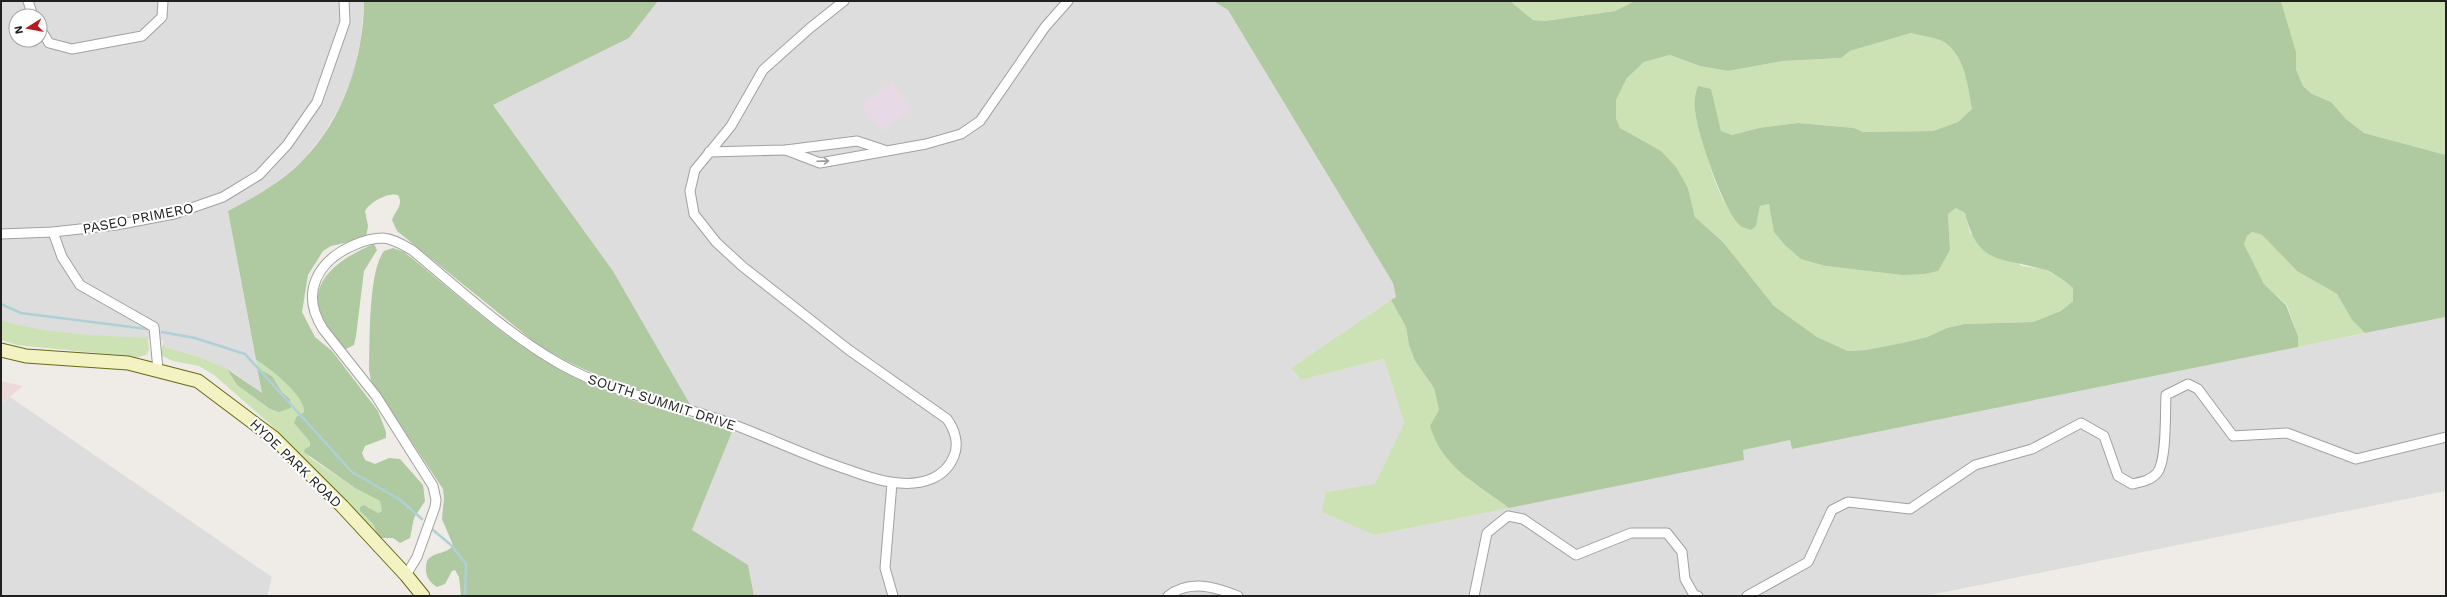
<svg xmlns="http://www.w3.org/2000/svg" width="2447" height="597" viewBox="0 0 2447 597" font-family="'Work Sans',sans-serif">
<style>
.residential{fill:#dedddd;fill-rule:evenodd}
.commercial{fill:#eed9d9}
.industrial{fill:#e7dae6}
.grass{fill:#cde2b4}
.forest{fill:#afc9a1;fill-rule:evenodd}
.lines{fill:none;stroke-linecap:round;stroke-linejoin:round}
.stream{stroke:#aed0d7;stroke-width:2.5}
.street-casing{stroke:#a1a1a1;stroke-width:11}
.secondary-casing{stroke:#666a13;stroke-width:15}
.street{stroke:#fff;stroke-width:9}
.secondary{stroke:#f2f2c3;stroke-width:13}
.oneway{stroke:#9b9b9b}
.labels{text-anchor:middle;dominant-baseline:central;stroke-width:4;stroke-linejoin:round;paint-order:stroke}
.street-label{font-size:14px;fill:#202020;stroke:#fff}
</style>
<rect width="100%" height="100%" fill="#efece7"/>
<g class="residential">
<path d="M1,1h363l-3,37 -7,34 -14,34 -17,29 -19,24 -24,21 -21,15 -31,16 34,183 -29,-22 -30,-14 -38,-11 -3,-7 -104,-7 -30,-5 -27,-8zM16,16h24v24h-24z"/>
<path d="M658,1h555l15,9 165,273 3,14 -105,71 10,12 83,-21 20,64 -29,62 -49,7 49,43 369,-75 -1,-10 47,-10 2,9 654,-132v174l-521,105h-1171l-6,-31 -56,-35 40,-98 -33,-12 -86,-149 -120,-166 136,-67z"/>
<path d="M10,397l262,180 -5,19h-266v-192z"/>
</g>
<path class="commercial" d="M1,381l22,5 -22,18z"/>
<path class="industrial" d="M892,82l20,28 -31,21 -20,-27z"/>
<g class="grass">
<path d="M1510,1h125l-20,10 -70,10 -12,-1z"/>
<path d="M2281,1h165v154l-82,-22 -18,-14 -15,-17 -19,-8 -9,-8 -7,-17v-17z"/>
<path d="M1911,33c9,3 25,4 33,9 21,13 24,46 28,67l-14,13 -25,9 -70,1 -9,-4 -56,-5 -39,5 -27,7 -11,-4 -3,-11 -23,-8c9,31 23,106 56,118l5,-4 4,-20 9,-2 3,13 54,49 76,9 48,-25 -2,-36 8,-6 9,5 5,20 52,33 20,3 17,7 14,12v13l-12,10 -28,11 -69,2 -17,4 -20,9 -25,6 -36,7 -18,1 -31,-14 -43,-31 -51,-64 -28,-25 -7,-29 -51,-49 -17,-11 -4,-10v-18l11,-22 17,-16 26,-7 30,11 28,5 55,-10 58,-3 9,-7z"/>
<path d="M2252,232l10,3 35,36 40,23 15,26 13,13 -67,14v-11l-11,-31 -23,-21 -20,-40 3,-8z"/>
<path d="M1391,300l15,27 3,18 6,16 19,27 5,22 29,69 41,29 -134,27 -53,-23 4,-20 49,-8 29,-61 -20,-64 -83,21 -10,-12z"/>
<path d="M1,320c49,15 97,15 147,18l1,12 -3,5 -9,2 -120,-12 -16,-5z"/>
<path d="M164,343l1,4 38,11 24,11 10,16 33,24 5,2 16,-3 -1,-9 -8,-7 -10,-16 -15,-8 -1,-8c13,7 50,37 48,52l-8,5 -2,6 16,19 -1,15 46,31 25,13 3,5 -1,5 -4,2 -6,-2 -3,-4h-9v4l13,13 6,14 -109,-114 -56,-49 -15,-9 -26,-5 -11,-5 -2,-6z"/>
</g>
<g class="forest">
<path d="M364,1h294l-29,37 -136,67 120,166 78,135c-53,-16 -105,-31 -153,-61l-141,-114 -5,-11c3,-10 12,-14 6,-25 -10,-3 -28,7 -33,16l3,15 -2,12 -35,8 -8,5 -15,24 -6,37 13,25 17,14 46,60 8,21v6l-21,8 -3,7 3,7 10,4 14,-6 11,1 23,26 2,16 -11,17 -4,20 -10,5 -7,-5h-14l-6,-14 -13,-13v-4l4,-2 14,8 4,-2 -2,-10 -25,-13 -51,-36 1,-3 5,-3v-4l-16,-19 2,-6 8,-5c2,-15 -35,-45 -48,-52l-28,-149c27,-14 54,-29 75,-51 40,-40 61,-103 61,-159z"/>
<path d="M1213,1h297l23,19 12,1 70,-10 20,-10h646l15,51v17l7,17 9,8 19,8 15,17 18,14 82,22v162l-81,16 -13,-13 -15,-26 -40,-23 -35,-36 -10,-3 -5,4 -3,8 20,40 22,21 12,31v11l-506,102 -2,-9 -47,10 1,10 -235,48c-32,-24 -67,-41 -79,-82l9,-16 -5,-22 -19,-27 -6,-16 -3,-18 -15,-27 5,-3 -3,-14 -165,-273zM1911,33c9,3 25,4 33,9 21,13 24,46 28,67l-14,13 -25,9 -70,1 -9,-4 -56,-5 -39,5 -27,7 -11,-4 -10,-42 -13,-3c-3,8 -4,15 -3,24 2,22 29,105 47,117 3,1 6,2 9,3l5,-4 4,-20 9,-2 5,28 11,13 16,14 25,7 76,9 22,-1 14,-3 12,-21 -2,-36 8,-6 9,5c13,52 34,44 77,56 12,3 22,11 31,19v13l-12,10 -28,11 -69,2 -17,4 -20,9 -25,6 -36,7 -18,1 -31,-14 -43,-31 -51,-64 -28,-25 -7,-29 -12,-21 -15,-16 -41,-23 -4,-10v-18l11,-22 17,-16 26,-7 30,11 28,5 55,-10 58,-3 9,-7z"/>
<path d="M374,244l3,6 -13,21 -8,65 -2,9 -8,4 -4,-2c-8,-10 -18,-24 -22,-36 -12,-34 29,-57 54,-67z"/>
<path d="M393,248l11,4c50,39 97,85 152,116 54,31 118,42 176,64l-40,98 56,35 6,31h-293l-2,-19 -4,-7 -3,1 -7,13 -8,3c-10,-6 -13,-15 -10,-26 6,-10 20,-6 26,-16l-11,-26 2,-21 -1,-9 -72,-108 -2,-11c1,-28 -1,-98 15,-119z"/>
<path d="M257,368l15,8 10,16 8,7 1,9 -12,4 -9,-3 -33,-24 -10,-16 35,24z"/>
</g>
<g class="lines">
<g class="stream">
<path d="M1,304l20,9 126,16"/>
<path d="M162,332l33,6 50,16 107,118 47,27 23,20"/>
<path d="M433,530l18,15 15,19 -1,32"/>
</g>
<g class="street-casing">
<g id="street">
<path d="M28,1l5,15"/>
<path d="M40,28l9,15 23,6 70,-13 20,-19 1,-16"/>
<path d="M786,150l34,13 106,-19 35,-10 19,-13 65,-94 23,-26"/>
<path d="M709,152l77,-2 71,-9 27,9"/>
<path d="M53,232l9,25 18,28 74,42 4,43"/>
<path d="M1,234l52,-2 63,-7 58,-11 49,-17 36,-22 28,-30 30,-43 28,-80 -1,-21"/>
<path d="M892,483l-7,85 8,28"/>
<path d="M406,575l11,-18 18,-50 1,-7 -3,-14 -57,-90 -53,-67c-23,-36 -6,-68 31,-84 9,-4 20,-7 29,-7 11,1 20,7 29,12 47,39 94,83 148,114 49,28 107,38 161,56 43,15 84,36 128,50 16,6 33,12 50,13 22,2 46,-4 55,-27 5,-12 1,-26 -7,-37l-98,-69 -107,-84 -26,-24 -22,-28 -4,-23 5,-21 36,-44 32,-56 47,-42 34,-27"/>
<path d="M1168,596c22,-17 47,-9 70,0"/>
<path d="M1474,596l13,-63 21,-17 15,3 53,36 55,-22h36l15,19 3,27 9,16 4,1"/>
<path d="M1747,596l61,-34 24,-52 16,-8 62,7 65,-44 57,-16 49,-26 23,13 14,40 14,8c9,-2 18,-3 25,-11 10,-12 8,-61 9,-78l22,-11 10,5 35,47 54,-3 69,26 90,-22"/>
</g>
</g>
<g class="secondary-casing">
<path id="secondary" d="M1,350l25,6 102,7 70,18 76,57 68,68 64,69 17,21"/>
</g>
<use href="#street" class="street"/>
<use href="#secondary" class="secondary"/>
</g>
<defs><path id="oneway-shaft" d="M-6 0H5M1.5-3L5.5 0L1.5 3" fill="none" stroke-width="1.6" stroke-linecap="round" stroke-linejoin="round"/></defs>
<use class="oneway" href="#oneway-shaft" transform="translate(823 161) rotate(-2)"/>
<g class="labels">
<g class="street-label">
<text transform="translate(138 218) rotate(-11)">PASEO PRIMERO</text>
<text transform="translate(662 402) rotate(18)">SOUTH SUMMIT DRIVE</text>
<text transform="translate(296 463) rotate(44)">HYDE PARK ROAD</text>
</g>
</g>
<rect width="2447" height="597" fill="none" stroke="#202020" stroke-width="4"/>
<g transform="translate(28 28) rotate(259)"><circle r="19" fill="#ffffff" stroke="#a6a6a6"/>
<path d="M0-3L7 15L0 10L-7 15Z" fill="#b61a22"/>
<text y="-6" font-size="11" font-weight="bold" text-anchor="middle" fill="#202020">N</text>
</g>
</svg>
